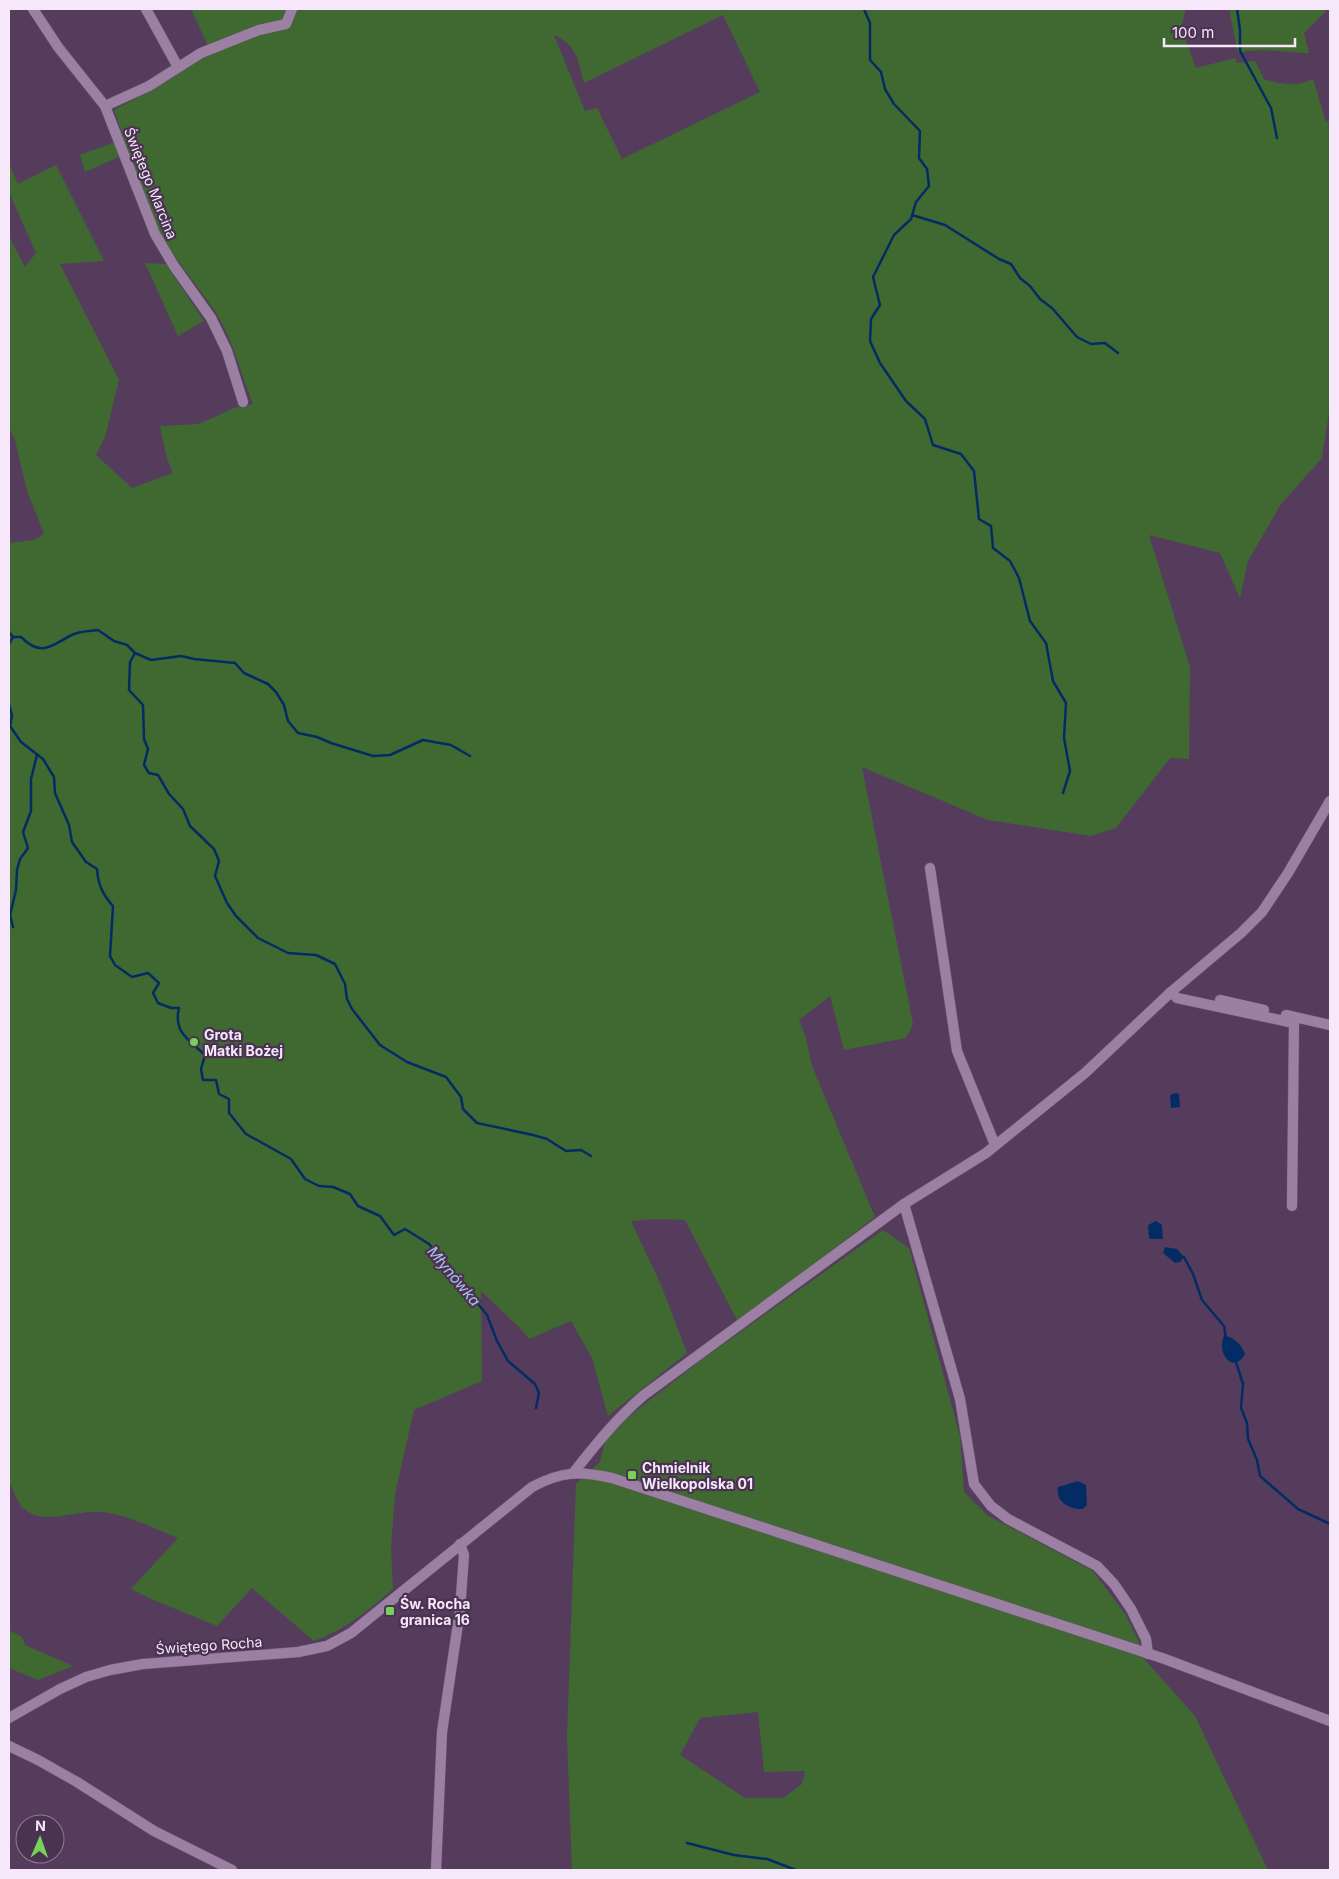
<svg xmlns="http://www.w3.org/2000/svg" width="1339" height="1879" viewBox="0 0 1339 1879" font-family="Inter,sans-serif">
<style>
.green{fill:#3f6930;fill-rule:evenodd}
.water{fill:#042c64}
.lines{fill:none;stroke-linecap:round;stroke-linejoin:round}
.stream{stroke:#042c64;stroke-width:2.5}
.minor-casing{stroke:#6f5975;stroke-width:11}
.minor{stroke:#9c80a4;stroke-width:10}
.poi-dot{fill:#78d158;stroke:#4a3251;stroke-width:2}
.labels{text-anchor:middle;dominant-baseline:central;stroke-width:4.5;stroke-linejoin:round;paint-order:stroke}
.street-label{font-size:14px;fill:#f6e7fb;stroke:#4a3251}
.poi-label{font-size:14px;font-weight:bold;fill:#f6e7fb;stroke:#4a3251;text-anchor:start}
.water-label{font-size:15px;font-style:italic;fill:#a8c4ed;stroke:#4a3251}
</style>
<rect width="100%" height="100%" fill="#553c5d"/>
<g class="green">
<path d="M191,9h995l-5,18 15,41 39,-10 2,5 18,-2 9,18c17,5 32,9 49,0l13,43 4,-2v286l-8,52 -41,46 -33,57 -8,37 -20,-45 -71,-18 41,132 -1,92 -19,-1 -54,70 -25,8 -103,-16 -126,-53 51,257 -7,14 -62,12 -14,-54 -31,24 6,15 7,31 63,151 -137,105 -53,-102 -33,-1 -21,2 30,64 26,68 -79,63 -16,-58 -21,-37 -42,18 -8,-10 -40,-38 1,90 -68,29 -19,84 -4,53 2,42c-24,21 -48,41 -79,52l-62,-53 -35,38 -66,-27 -20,-10 47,-51c-23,-9 -52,-24 -76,-26 -25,-3 -59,15 -79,-4 -6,-6 -10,-19 -14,-27v-938l25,-3 10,-6 -17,-43 -12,-51 -6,-12v-192l16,31 11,-14 -27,-61v-28l9,20 38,-19 48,96 -44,3 59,116 -14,57 -9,18 36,33 41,-15 -6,-14 -7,-33 39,-2 35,-16 19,-4c-12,-30 -20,-64 -37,-91 -19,-29 -43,-54 -58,-85 -18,-37 -30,-79 -44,-118l54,-29 42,-31zM723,15l37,77 -138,67 -25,-51 -12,3 -31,-76c23,10 24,25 30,48z"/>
<path d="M1229,9h99l-24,24 5,20c-23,0 -49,-6 -71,0z"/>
<path d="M115,142l6,14 -36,16 -5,-17z"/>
<path d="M145,263l21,1 38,57 -26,15z"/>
<path d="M883,1230l26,18 51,188 4,56 23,23 106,56 32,43 13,26 7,20 50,56 73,154h-696l-5,-133 9,-253 24,-22 5,-21 22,-23 73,-57zM758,1712l6,60 41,-1 -3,13 -19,14h-38l-65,-43 20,-37z"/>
<path d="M9,1630l13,7 3,8 48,21 -35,14 -29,-12z"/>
</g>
<g class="water">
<path d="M1176,1093l3,1 1,13 -9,1 -1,-13z"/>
<path d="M1156,1221l6,4 1,14h-12l-2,-1 -1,-13z"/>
<path d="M1165,1247l12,2 7,8 -4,5 -5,1 -12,-10z"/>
<path d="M1224,1336c10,0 18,10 21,18 -12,22 -29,-2 -21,-18z"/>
<path d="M1078,1481l8,4 1,20 -4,4c-13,1 -28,-7 -25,-22z"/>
</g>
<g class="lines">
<g class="stream">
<path d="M864,9l6,14v37l11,12 4,17 9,15 26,27 -1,27 8,11 2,17 -13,16 -5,17 -17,16 -21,42 7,28 -9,14 -1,22 10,22 26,38 19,18 8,26 28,9 13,17 5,48 12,7 2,22 17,13 9,17 11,43 16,22 7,38 13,22 -2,35 6,33 -7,22"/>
<path d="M1237,9l3,21v21l31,57 6,30"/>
<path d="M912,215l33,10 54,34 12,5 9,14 10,8 10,13 12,9 25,29 14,7 14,-1 13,10"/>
<path d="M9,632l4,5 -4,7"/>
<path d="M13,637h8c22,22 31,7 53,-3 7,-3 17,-3 24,-4l16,11 13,4 8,8 -5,9 -1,28 14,15 1,34 4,10 -4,16 5,8 9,2 11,19 14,15 7,17 24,23 5,12 -4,15 12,27 9,13 22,22 30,15 28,2 19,9 10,20 2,15 5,10 28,36 27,17 39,15 15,20 2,12 14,14 56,12 14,4 19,12 15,-1 10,6"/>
<path d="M135,653l16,7 30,-4 13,3 41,4 9,10 24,11 8,8 8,13 4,16 10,12 19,4 14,6 42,13 17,-1 33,-15 28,5 19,11"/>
<path d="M9,705l3,10 -2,11 11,16 22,17 11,18 1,16 14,32 3,17 14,20 11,7c1,16 6,26 16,37l-3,50 5,9 17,12 16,-4 11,10 -6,10 5,10 13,5h8c-6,24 10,32 26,47l-4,14 2,11h13l3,14 10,5v14l17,21 45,25 14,20 14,7 14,1 17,7 8,12 22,10 14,19 11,-6 24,15 58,71 10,26 11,20 27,23 4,9 -3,15"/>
<path d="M13,927l-3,-12 6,-25 1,-20 3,-11 8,-11 -5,-16 8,-21v-32l6,-24"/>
<path d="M1184,1257l9,17 9,26 22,26 2,13"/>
<path d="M1236,1362l7,22 -2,24 6,15 1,16 9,21 3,16 38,33 32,15"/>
<path d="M687,1843l47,12 33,4 29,11"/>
</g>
<g class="minor-casing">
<g id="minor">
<path d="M33,9l25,38 47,59 50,128 19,32 37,52 16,33 16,51"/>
<path d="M146,9l32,58"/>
<path d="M105,106l44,-20 52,-33 58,-23 27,-6 6,-15"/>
<path d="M930,868l27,183 38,94"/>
<path d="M1171,992l6,6 117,25 -2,183"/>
<path d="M1220,1000l44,10"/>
<path d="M1286,1015l44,10"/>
<path d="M904,1204l56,195 14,85 17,22 17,13 89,47 17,18 17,25 15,30 2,15"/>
<path d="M574,1472c22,-28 43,-54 70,-77l260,-191 82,-51 99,-80 86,-81 70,-59 21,-21 26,-39 42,-72"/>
<path d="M9,1718l51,-29 26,-12 24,-7 33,-6 155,-12 29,-6 24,-13 181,-146c30,-16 47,-16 80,-9l550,180 168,63"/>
<path d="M9,1746l29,14 39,22 77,49 78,39"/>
<path d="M436,1870l6,-138 18,-122 4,-55 -4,-11"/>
</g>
</g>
<use href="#minor" class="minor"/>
</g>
<g class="poi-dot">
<circle cx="194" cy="1042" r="5"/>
<rect x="627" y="1470" width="10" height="10" rx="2.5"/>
<rect x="385" y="1606" width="10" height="10" rx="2.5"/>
</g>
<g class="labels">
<g class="street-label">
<text transform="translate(151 183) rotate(68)">Świętego Marcina</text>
<text transform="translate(209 1645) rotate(-4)">Świętego Rocha</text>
</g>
<g class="poi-label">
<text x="204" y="1034">Grota<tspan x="204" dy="16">Matki Bożej</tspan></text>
<text x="642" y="1467">Chmielnik<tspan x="642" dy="16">Wielkopolska 01</tspan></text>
<text x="400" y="1603">Św. Rocha<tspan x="400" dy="16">granica 16</tspan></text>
</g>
<g class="water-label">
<text transform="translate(454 1276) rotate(50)">Młynówka</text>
</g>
</g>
<rect width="1339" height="1879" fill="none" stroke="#f6e7fb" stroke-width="20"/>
<g transform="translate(40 1839) rotate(2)"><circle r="24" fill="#4a3251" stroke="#8f7a95"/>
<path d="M0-4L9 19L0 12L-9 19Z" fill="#78d158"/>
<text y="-8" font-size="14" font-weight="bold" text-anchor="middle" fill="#f6e7fb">N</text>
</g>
<path d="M1164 38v8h131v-8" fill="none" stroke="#f6e7fb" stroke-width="2.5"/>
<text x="1172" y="38" font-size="15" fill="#f6e7fb" stroke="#4a3251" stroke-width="4" paint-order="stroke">100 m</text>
</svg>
